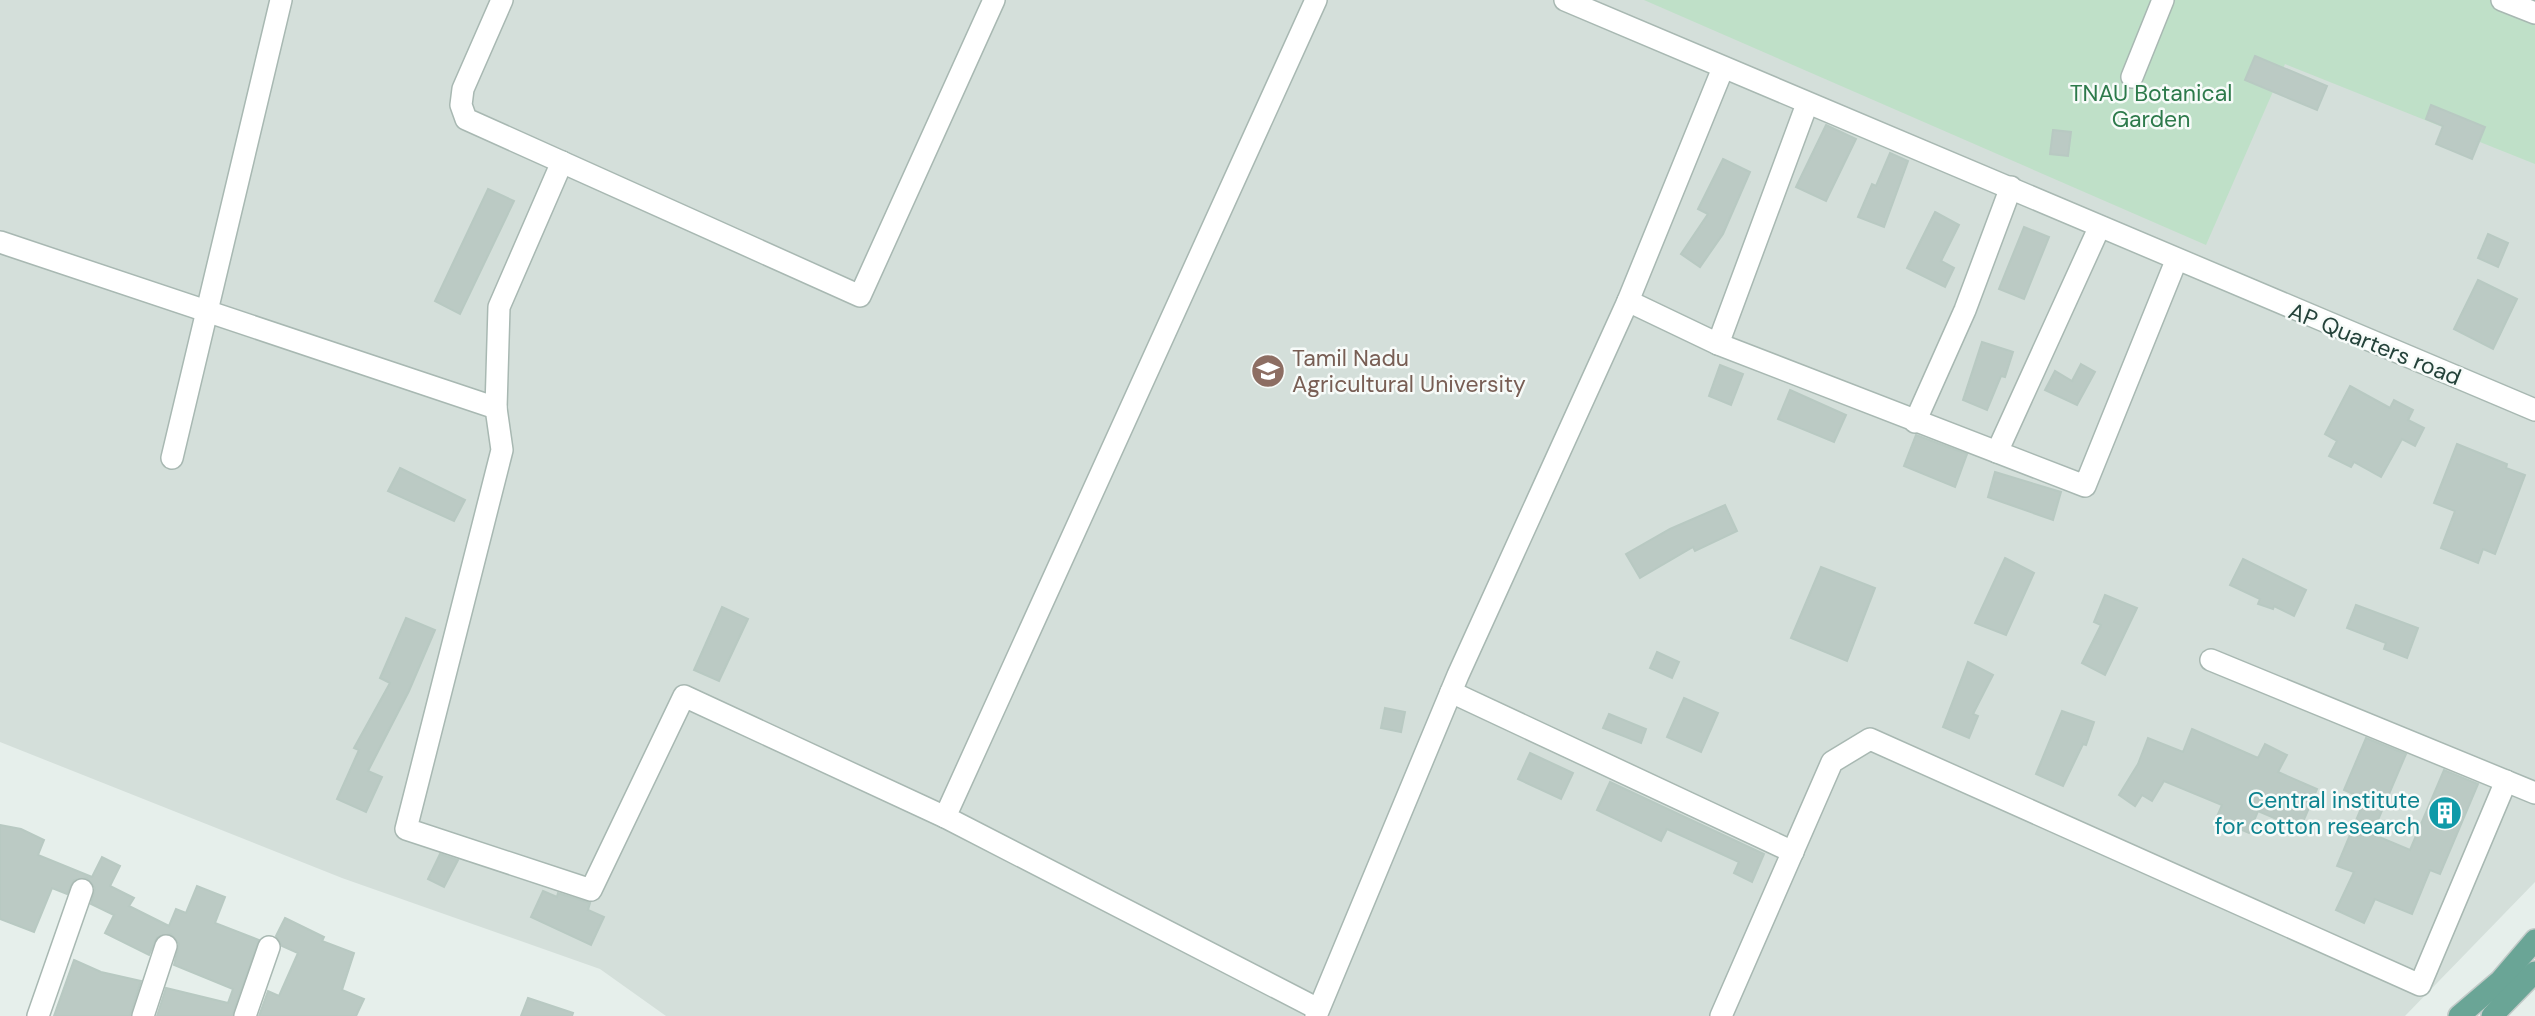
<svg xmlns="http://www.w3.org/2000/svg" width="2535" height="1016" viewBox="0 0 2535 1016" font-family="'DM Sans',sans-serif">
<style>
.built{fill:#d4dfda}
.green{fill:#bfe0c8}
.building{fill:#bbcac4;stroke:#b8c9c2;stroke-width:2}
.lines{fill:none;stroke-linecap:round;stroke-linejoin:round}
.minor-casing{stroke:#a8b8b2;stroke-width:24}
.primary-casing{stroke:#c2cac8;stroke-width:24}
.minor{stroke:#fff;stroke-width:21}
.primary{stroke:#6aa596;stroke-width:21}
.labels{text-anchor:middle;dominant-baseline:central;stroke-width:5;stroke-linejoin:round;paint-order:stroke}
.park-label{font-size:23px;fill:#2d7a4b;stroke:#f7fbf9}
.street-label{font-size:23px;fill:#24423a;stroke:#f7fbf9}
.education-label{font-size:23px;fill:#785e54;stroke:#f7fbf9;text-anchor:start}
.culture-label{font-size:23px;fill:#0d838f;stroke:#f7fbf9;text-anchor:end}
</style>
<rect width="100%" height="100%" fill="#e6efeb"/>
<path class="built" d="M0,0h2535v882l-130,134h-1739l-66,-47 -258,-91 -342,-136z"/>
<path class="green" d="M1644,0h891v164l-250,-100 -79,181z"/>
<g class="building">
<path d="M2255,56l72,30 -10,24 -72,-30z"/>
<path d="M2431,105l54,22 -13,32 -36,-15 7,-18 -17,-7z"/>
<path d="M1826,125l30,14 -30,62 -30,-14z"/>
<path d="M2053,130l18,2 -3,24 -18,-2z"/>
<path d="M1890,153l18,8 -24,66 -26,-10 14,-33 4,2z"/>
<path d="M1723,159l27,13 -27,62 -23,33 -19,-13 27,-40 -10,-5z"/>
<path d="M488,189l26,12 -54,113 -25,-13z"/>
<path d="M1935,212l24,13 -18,36 13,7 -9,19 -38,-19z"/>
<path d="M2024,227l25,10 -25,62 -25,-10z"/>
<path d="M2488,234l20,9 -10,24 -20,-9z"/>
<path d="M2478,280l39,19 -24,50 -39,-20z"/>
<path d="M1982,342l31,10 -8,25 -4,-1 -14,34 -24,-10z"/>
<path d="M2081,364l14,8 -18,33 -32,-15 10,-19 17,10z"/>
<path d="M1720,365l23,9 -12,31 -22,-9z"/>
<path d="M2350,386l40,22 4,-8 19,10 -5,10 16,8 -9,18 -13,-7 -21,38 -27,-15 -3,5 -22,-11 8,-15 -12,-7z"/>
<path d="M1790,390l56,25 -12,27 -56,-23z"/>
<path d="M1916,435l51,19 -12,33 -51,-21z"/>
<path d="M2457,444l50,20 -1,4 19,7 -30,79 -12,-5 -5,14 -37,-15 14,-37 -21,-8z"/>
<path d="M400,468l65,32 -11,21 -66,-30z"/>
<path d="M1995,472l66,20 -8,28 -65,-23z"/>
<path d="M1725,505l12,26 -42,20 -2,-4 -53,31 -14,-24 44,-25z"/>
<path d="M2005,558l29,15 -28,62 -31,-12z"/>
<path d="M2243,559l63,31 -12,26 -20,-10 -1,3 -15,-5 2,-5 -30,-14z"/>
<path d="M1821,567l54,21 -28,73 -56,-23z"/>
<path d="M2105,595l32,13 -32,67 -23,-12 19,-38 -7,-3z"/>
<path d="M2356,605l62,23 -11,30 -23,-9 2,-6 -39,-15z"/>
<path d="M722,607l26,12 -29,62 -25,-11z"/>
<path d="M406,618l29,12 -26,61 -41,80 14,6 -16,35 -29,-13 22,-49 -5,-2 36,-65 -10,-5z"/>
<path d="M1657,652l22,10 -7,16 -22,-10z"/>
<path d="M1968,662l25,13 -20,39 5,2 -9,22 -26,-11z"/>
<path d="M1684,698l34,15 -17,39 -34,-15z"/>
<path d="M1385,708l20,4 -4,20 -20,-4z"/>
<path d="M2062,711l32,11 -8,23 -3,-1 -20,42 -27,-12z"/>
<path d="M1609,714l37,15 -5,14 -38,-15z"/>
<path d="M2192,729l66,29 7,-14 22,11 -9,17 39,17 -17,40 -42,-18 -9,22 -33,-14 6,-14 -58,-24 -12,20 -10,-6 -7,11 -16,-11 19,-31 10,-26 35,14z"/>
<path d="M2366,738l40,16 -34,80 38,16 34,-80 34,14 -38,90 -10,-4 -18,44 -37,-15 -11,24 -28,-13 18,-38 -17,-6 28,-67 -21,-9z"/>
<path d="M1530,753l43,20 -12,26 -43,-20z"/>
<path d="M1610,782l154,72 -12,28 -18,-9 5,-11 -72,-33 -6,12 -64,-31z"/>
<path d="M0,825l21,4 23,11 -6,15 54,22 10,-20 18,9 -10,20 24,12 -5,8 40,20 7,-17 10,4 11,-27 28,11 -10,26 44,17 -27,76h-75l9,-28 62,15 5,-14 -59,-24 5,-21 -8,-10 -14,3 -8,18 -44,-22 9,-18 -23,-11 4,-16 -8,-10 -13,2 -7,14 -15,-6 -18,44 -34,-13z"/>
<path d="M440,854l18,6 -14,27 -16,-8z"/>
<path d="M543,891l14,6 1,-4 32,10 -2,7 16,7 -13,28 -60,-28z"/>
<path d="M285,918l39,19 -2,4 32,12 -12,37 22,9 -8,17h-97l9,-25 11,5 19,-43 -16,-7 -6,-10z"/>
<path d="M74,960l27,12 40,9 -11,35h-76z"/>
<path d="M528,998l45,15 -1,3h-51z"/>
</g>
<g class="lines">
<g class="minor-casing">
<g id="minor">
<path d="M502,0l-39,89 -2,16 5,14 394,177 134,-296"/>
<path d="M1316,0l-371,817 373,192"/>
<path d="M1565,0l970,410"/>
<path d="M2502,0l33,13"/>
<path d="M2132,77l31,-77"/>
<path d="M562,162l-63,145 -3,101 6,42 -96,379 185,61 93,-194 261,121"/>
<path d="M0,242l496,166"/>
<path d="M1628,301l90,43 367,142 91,-225"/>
<path d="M1718,344l89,-240"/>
<path d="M1915,422l50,-112 46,-123"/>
<path d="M1997,452l102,-224"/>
<path d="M172,458l109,-458"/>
<path d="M2211,660l324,133"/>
<path d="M1451,692l342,160"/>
<path d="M38,1016l44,-126"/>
<path d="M143,1016l23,-70"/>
<path d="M245,1016l24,-69"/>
<path d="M1316,1016l142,-341 170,-374 95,-233"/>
<path d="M1721,1016l111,-254 38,-23 550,246 86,-204"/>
</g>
</g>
<g class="primary-casing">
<g id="primary">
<path d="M2459,1016l41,-35 35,-41"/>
<path d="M2492,1016l43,-44"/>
</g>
</g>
<use href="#minor" class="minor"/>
<use href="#primary" class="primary"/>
</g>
<defs>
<g id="university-disc" transform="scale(1.75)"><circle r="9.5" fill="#8d6e63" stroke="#f7fbf9"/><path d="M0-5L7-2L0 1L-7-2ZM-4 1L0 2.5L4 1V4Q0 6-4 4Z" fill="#fff"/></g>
<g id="building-disc" transform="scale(1.75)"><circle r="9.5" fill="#0f9aa8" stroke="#f7fbf9"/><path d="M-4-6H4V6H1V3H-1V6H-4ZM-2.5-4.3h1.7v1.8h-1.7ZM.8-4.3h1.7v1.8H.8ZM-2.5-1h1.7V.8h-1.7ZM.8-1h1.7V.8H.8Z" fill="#fff"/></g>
</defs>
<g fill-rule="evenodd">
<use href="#university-disc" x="1268" y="371"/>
<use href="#building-disc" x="2445" y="813"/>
</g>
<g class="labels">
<g class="park-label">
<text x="2151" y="93">TNAU Botanical<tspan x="2151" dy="26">Garden</tspan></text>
</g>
<g class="street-label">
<text transform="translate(2375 344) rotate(22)">AP Quarters road</text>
</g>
<g class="education-label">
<text x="1292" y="358">Tamil Nadu<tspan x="1292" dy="26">Agricultural University</tspan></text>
</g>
<g class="culture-label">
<text x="2420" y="800">Central institute<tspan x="2420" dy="26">for cotton research</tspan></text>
</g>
</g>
</svg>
